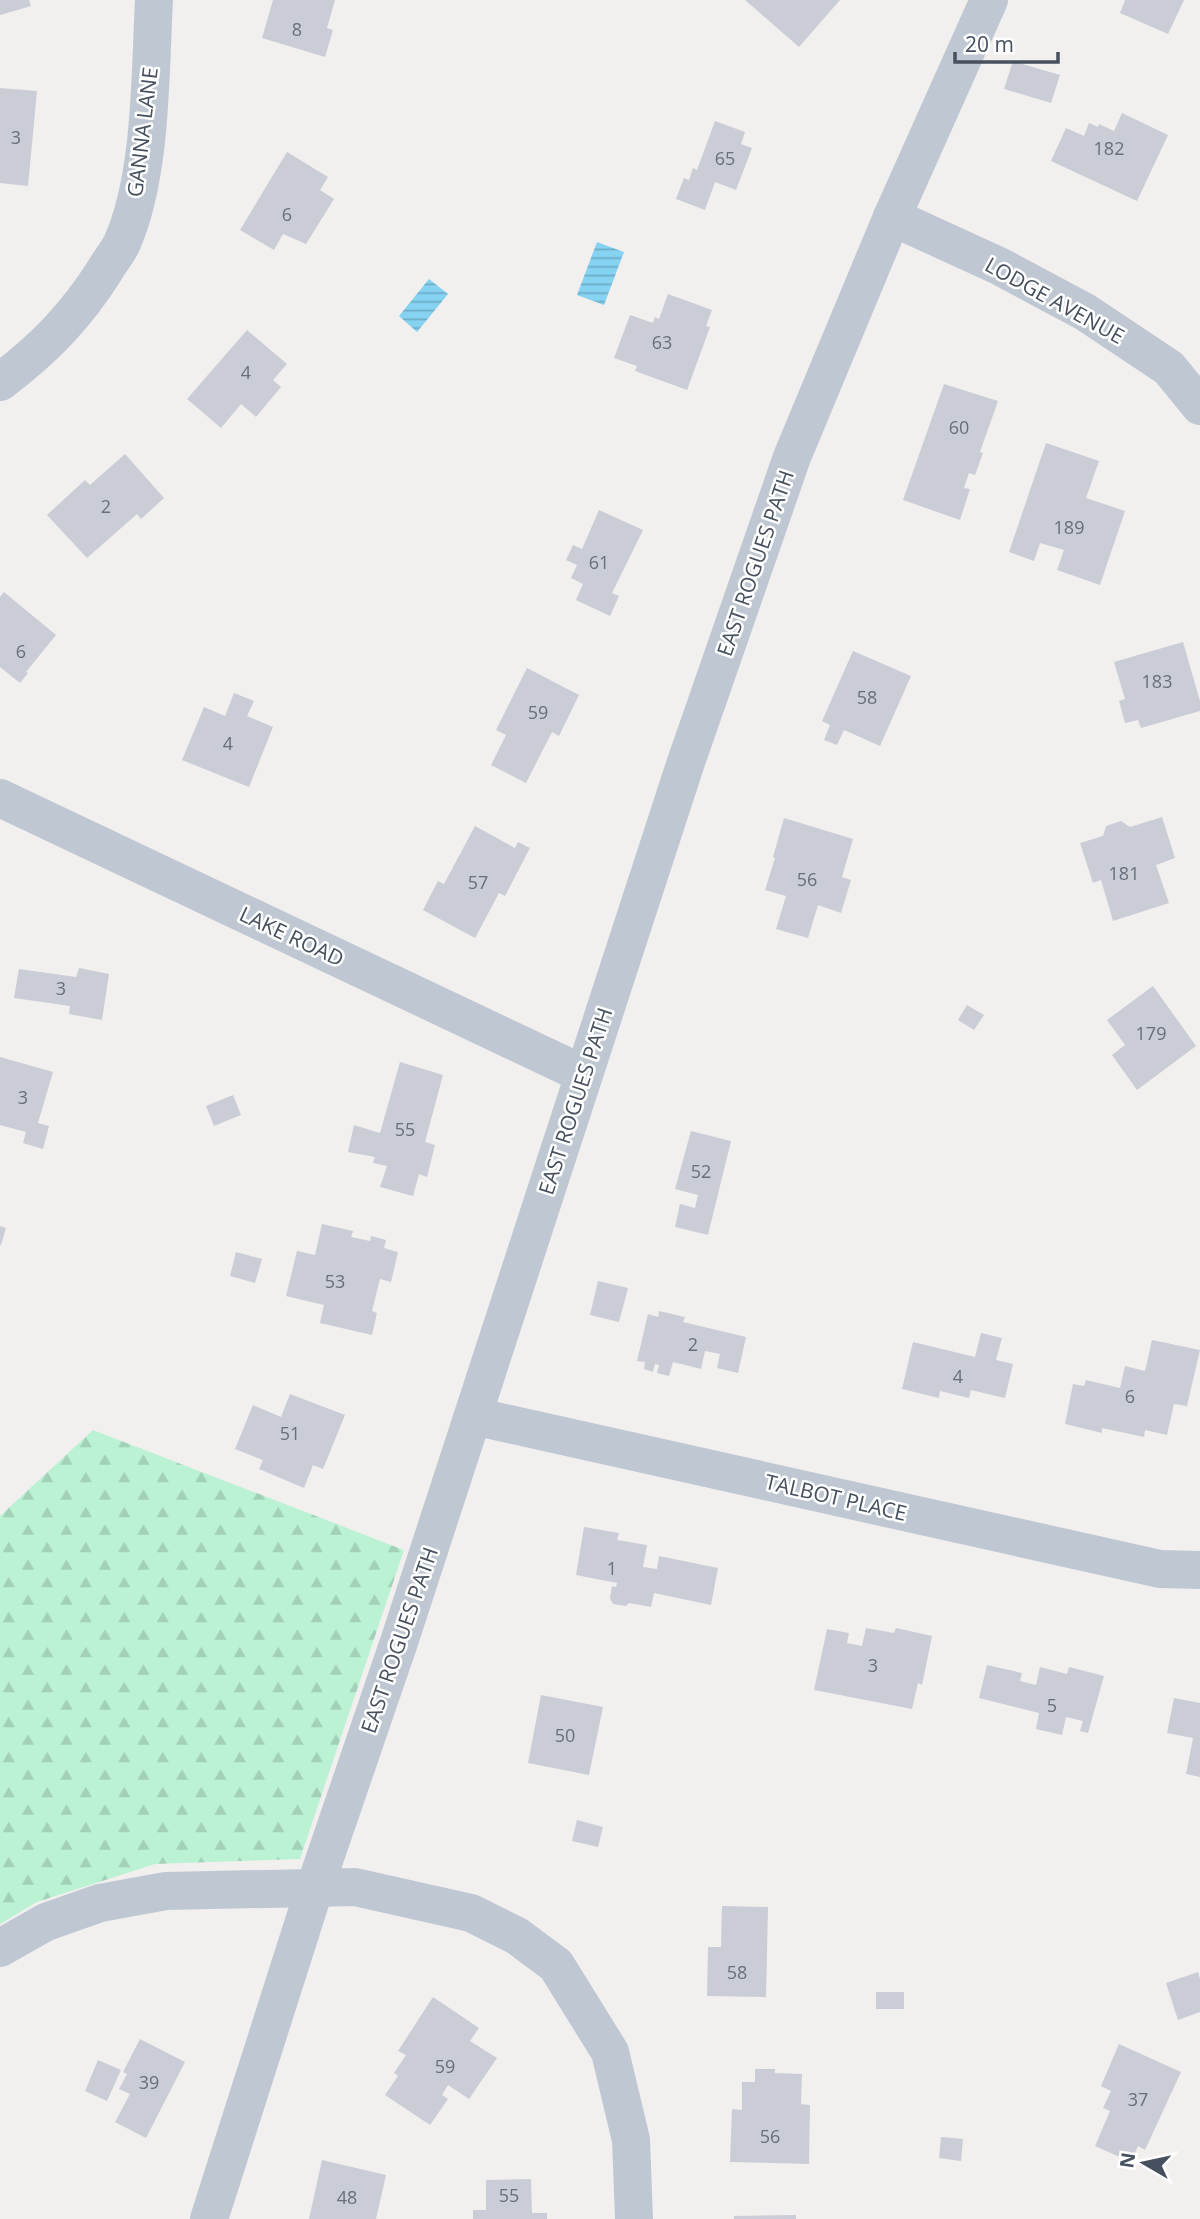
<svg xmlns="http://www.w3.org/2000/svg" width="1200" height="2219" viewBox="0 0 1200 2219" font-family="'Open Sans',sans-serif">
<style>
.forest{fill:url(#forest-firs)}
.water{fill:url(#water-rules)}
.building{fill:#cacdd5}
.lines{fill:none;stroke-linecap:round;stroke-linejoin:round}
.minor{stroke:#bfc8d2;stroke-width:38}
.labels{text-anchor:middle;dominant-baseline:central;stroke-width:5;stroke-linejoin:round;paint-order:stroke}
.number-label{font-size:18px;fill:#676f7c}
.street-label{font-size:21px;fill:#46505e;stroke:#fff}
</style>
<defs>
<pattern id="forest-firs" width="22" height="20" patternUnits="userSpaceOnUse" patternTransform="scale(1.75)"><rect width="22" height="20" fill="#bbf2d4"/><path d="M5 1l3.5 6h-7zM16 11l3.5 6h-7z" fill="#a2d1b8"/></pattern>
<pattern id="water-rules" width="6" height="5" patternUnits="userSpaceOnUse" patternTransform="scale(1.75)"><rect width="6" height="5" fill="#85d2f1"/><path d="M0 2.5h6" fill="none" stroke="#6fadc6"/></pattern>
</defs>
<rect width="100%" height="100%" fill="#f2efef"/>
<path class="forest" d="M93,1430l311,120 -104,309 -145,5 -118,38 -37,22v-408z"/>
<g class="water">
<path d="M597,242l27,10 -20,53 -27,-10z"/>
<path d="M429,279l19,15 -31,38 -18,-16z"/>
</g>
<g class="building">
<path d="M0,0h29l2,6 -31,9z"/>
<path d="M273,0h62l-8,28 6,2 -8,27 -63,-19z"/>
<path d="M745,0h95l-41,47z"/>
<path d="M1125,0h59l-16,34 -48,-21z"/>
<path d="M1013,61l47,14 -9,28 -47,-14z"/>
<path d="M0,88l37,3 -9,95 -28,-3z"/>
<path d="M1122,113l46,22 -31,66 -86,-40 15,-33 18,8 5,-13 9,4 1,-3 15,7z"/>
<path d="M715,121l30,11 -4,12 11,4 -16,42 -21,-8 -10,28 -29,-11 8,-21 5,2 4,-12 4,2z"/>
<path d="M287,152l41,25 -8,13 14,9 -28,45 -23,-10 -9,16 -34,-20z"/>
<path d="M668,294l44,16 -6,16 4,1 -23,63 -52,-19 2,-5 -23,-8 16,-43 23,8 2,-6 4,2z"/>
<path d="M247,330l40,34 -14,16 8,7 -25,30 -15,-13 -20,24 -34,-29z"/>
<path d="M944,384l54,17 -18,51 3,1 -8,22 -6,-2 -5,15 6,1 -10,31 -57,-20z"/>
<path d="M1046,443l53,18 -13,37 39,13 -25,74 -43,-15 7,-20 -24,-7 -6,18 -25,-9z"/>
<path d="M125,454l39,44 -23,21 -4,-5 -50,44 -40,-43 38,-35 5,5z"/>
<path d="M599,510l44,20 -31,63 7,3 -9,20 -34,-16 7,-16 -12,-6 6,-13 -11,-5 7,-15 9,4z"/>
<path d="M4,592l52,43 -30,37 2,1 -8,10 -20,-16v-70z"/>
<path d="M1183,642l17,59v10l-59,17 -3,-8 -13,3 -6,-22 6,-2 -11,-37z"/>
<path d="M853,651l58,25 -31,70 -36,-16 -7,15 -13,-5 6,-15 -8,-4z"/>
<path d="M527,668l52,27 -20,41 -7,-4 -26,51 -35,-18 15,-30 -10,-5z"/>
<path d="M234,693l20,8 -7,15 26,11 -24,60 -67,-27 22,-53 21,9z"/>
<path d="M1162,817l13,41 -19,7 13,38 -56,18 -12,-41 -8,3 -13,-40 23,-7 3,-10 15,-5 9,6z"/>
<path d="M784,818l69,21 -11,38 9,3 -10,33 -23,-8 -10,33 -32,-9 10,-33 -21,-6 10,-32 -2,-1z"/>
<path d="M475,826l40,22 3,-6 12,6 -25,48 -6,-3 -24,45 -52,-28 15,-29 6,3z"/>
<path d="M79,968l30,6 -7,46 -33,-6 1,-8 -56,-8 5,-29 57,8z"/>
<path d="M1153,986l43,60 -59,44 -25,-35 13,-10 -18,-25z"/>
<path d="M967,1005l17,10 -10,15 -16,-10z"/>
<path d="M0,1057l53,15 -15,51 11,3 -6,23 -20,-6 3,-11 -26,-7z"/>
<path d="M400,1062l43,13 -18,67 10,3 -8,32 -8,-3 -6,22 -33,-9 7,-21 -14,-3 2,-6 -27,-5 6,-27 26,8z"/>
<path d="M233,1095l8,20 -27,11 -8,-20z"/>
<path d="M691,1131l40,10 -23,94 -33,-8 5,-23 15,4 3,-13 -23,-6z"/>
<path d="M322,1224l31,7 -2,6 19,4 1,-5 15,4 -2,8 14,4 -7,30 -11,-3 -8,32 5,2 -5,22 -52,-12 4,-18 -38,-9 11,-45 18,4z"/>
<path d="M0,1226l6,2 -5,17h-1z"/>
<path d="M236,1252l26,7 -7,24 -25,-7z"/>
<path d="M598,1281l30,7 -9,34 -29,-7z"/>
<path d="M659,1311l26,6 -2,5 63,15 -8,36 -21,-5 3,-14 -15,-3 -4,18 -28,-7 -4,14 -12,-3 2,-8 -4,-1 -2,8 -9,-3 1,-7 -8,-1 11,-47 10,3z"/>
<path d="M981,1333l21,5 -6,22 17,4 -8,34 -34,-8 -2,8 -29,-7 -1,7 -37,-9 11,-47 62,15z"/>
<path d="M1152,1340l48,10 -13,56 -13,-2 -7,31 -22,-5 -1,7 -42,-9v5l-37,-9 8,-40 11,2 2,-6 34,8 5,-22 20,5z"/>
<path d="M290,1394l55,21 -22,54 -10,-4 -9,23 -45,-19 4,-9 -28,-11 18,-44 28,12z"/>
<path d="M584,1527l35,6 -2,7 30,5 -4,22 14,2 2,-13 59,12 -7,37 -57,-12 -3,14 -22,-4 -3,3 -13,-2 -3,-6 2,-12 4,1 1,-4 -41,-8z"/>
<path d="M866,1628l28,5 2,-5 36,8 -10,49 -4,-2 -6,26 -98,-19 13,-61 22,4 -2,10 15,3z"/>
<path d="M987,1665l35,8 -2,8 16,4 4,-18 27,7 2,-7 35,9 -16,57 -8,-2 3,-10 -17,-4 -4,18 -26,-6 3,-16 -60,-15z"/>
<path d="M541,1695l62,12 -14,68 -61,-12z"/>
<path d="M1174,1698l26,5v74l-14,-3 7,-36 -26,-5z"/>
<path d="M577,1820l26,7 -5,20 -26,-6z"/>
<path d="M722,1906l46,1 -2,90 -59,-1 1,-49h13z"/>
<path d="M1198,1972l2,7v33l-22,8 -12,-37z"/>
<rect x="876" y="1992" width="28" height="17"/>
<path d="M433,1997l46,31 -9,13 27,17 -28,41 -21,-14 -6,10 6,4 -18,26 -45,-30 13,-19 -4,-3 12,-18 -8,-4z"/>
<path d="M140,2039l45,23 -39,76 -31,-16 15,-28 -11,-5 8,-15 -4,-2z"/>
<path d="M1119,2044l62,28 -36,78 -7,-4 -7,16 -36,-16 15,-35 -7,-3 8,-17 -10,-5z"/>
<path d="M98,2060l23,10 -14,31 -22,-10z"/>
<path d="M755,2069h20v4l27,1 -1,30 9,1 -1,59 -79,-2 2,-53 10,1v-28h13z"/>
<path d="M941,2137l22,2 -2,22 -22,-3z"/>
<path d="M322,2160l64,15 -10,44h-67z"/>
<path d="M531,2179l1,34h15v6h-74v-9h13v-30z"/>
<path d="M796,2215v4h-62v-3z"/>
</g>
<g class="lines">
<g class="minor">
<path d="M892,217l107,49 86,46 84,56 31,38"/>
<path d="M0,382c44,-33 76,-66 105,-112 5,-9 13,-18 17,-27 30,-68 28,-169 32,-243"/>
<path d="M0,798l583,276"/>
<path d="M473,1416l687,153 40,1"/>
<path d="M0,1948l46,-26 54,-19 66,-12 189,-4 116,26 46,23 39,29 54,87 21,88 3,79"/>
<path d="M209,2219l106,-332 85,-248 285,-874 107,-308 100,-240 97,-217"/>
</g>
</g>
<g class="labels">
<g class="number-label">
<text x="297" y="29">8</text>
<text x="16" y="137">3</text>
<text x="1109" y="148">182</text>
<text x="725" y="158">65</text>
<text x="287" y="214">6</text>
<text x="662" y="342">63</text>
<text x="246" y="372">4</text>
<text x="959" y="427">60</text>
<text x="106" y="506">2</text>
<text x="1069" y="527">189</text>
<text x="599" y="562">61</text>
<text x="21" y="651">6</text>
<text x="1157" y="681">183</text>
<text x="867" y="697">58</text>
<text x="538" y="712">59</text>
<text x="228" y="743">4</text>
<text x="1124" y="873">181</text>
<text x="807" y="879">56</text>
<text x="478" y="882">57</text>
<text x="61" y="988">3</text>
<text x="1151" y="1033">179</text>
<text x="23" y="1097">3</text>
<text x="405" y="1129">55</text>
<text x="701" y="1171">52</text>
<text x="335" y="1281">53</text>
<text x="693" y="1344">2</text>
<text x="958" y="1376">4</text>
<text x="1130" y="1396">6</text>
<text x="290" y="1433">51</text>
<text x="612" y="1568">1</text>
<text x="873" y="1665">3</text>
<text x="1052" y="1705">5</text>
<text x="565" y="1735">50</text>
<text x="737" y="1972">58</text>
<text x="445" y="2066">59</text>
<text x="149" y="2082">39</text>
<text x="1138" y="2099">37</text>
<text x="770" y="2136">56</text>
<text x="509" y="2195">55</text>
<text x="347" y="2197">48</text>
</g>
<g class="street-label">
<text transform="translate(142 132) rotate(-83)">GANNA LANE</text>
<text transform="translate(1055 300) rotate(29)">LODGE AVENUE</text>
<text transform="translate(755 563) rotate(-71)">EAST ROGUES PATH</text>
<text transform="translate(292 936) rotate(25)">LAKE ROAD</text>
<text transform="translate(575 1101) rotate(-72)">EAST ROGUES PATH</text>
<text transform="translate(836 1497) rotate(13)">TALBOT PLACE</text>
<text transform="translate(399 1640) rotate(-71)">EAST ROGUES PATH</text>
</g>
</g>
<g transform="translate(1144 2163) rotate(279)" stroke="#ffffff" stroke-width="5" paint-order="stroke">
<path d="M0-5L12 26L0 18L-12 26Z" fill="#46505e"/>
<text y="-10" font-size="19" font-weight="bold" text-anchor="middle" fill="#46505e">N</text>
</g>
<path d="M955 52v10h103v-10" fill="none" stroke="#46505e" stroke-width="3.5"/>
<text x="965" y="52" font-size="21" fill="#46505e" stroke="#ffffff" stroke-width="5" paint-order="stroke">20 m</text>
</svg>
